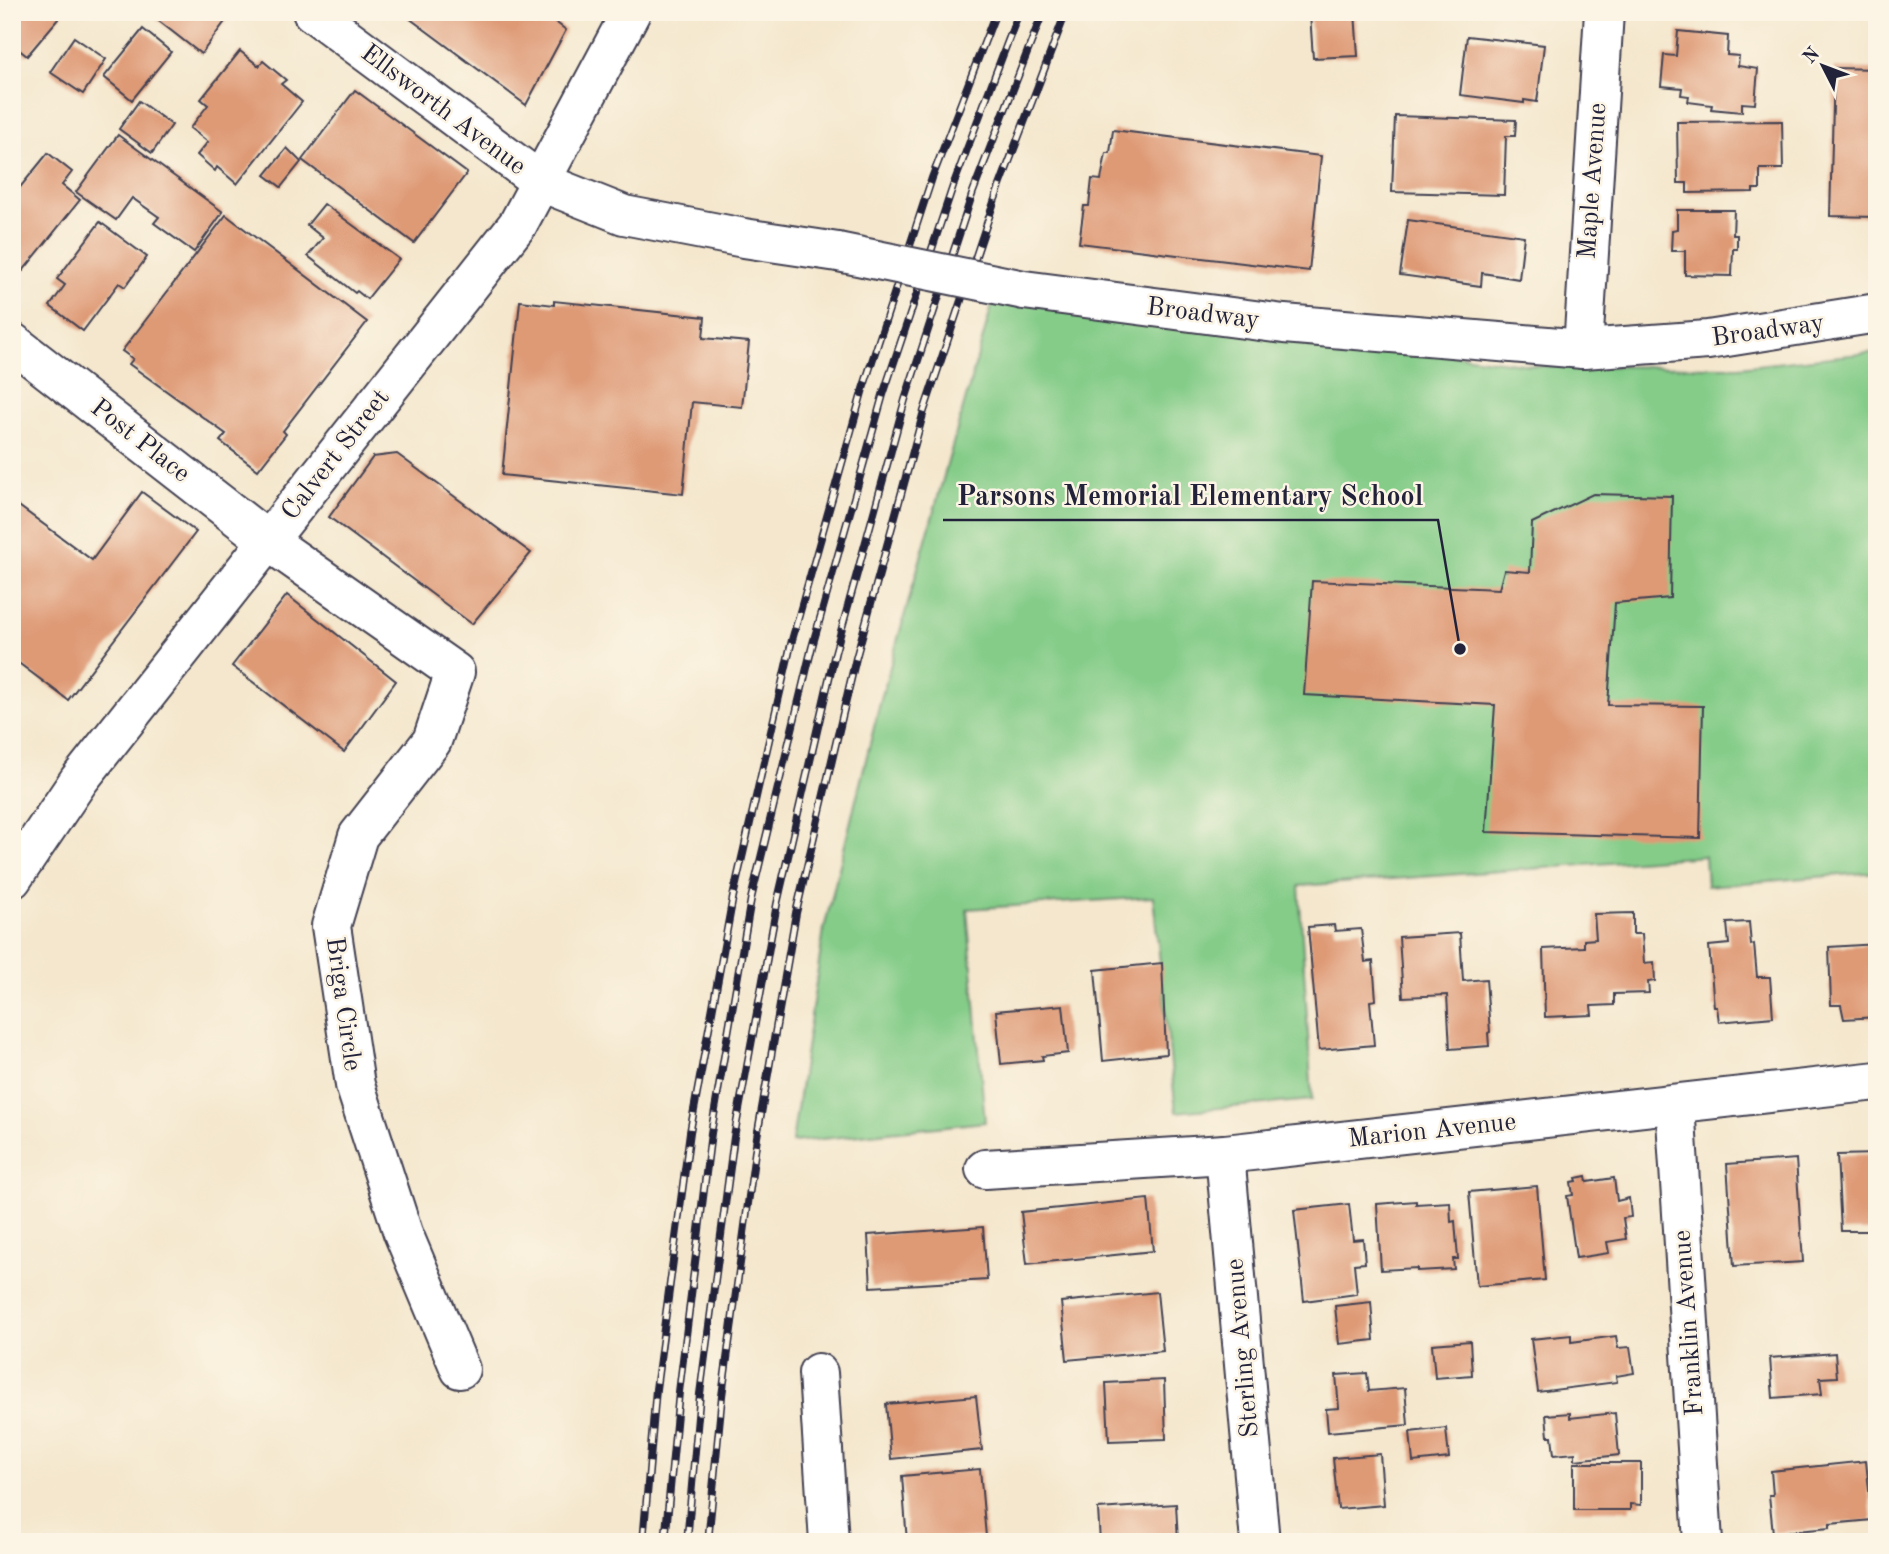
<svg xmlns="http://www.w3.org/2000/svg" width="1889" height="1554" viewBox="0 0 1889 1554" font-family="'Old Standard TT',serif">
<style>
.green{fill:#84cc88;stroke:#537762;stroke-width:2}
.building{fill:#de9974}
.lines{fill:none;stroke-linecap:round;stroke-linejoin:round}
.minor-casing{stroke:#424051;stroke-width:42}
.minor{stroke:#fff;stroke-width:38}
.rail-casing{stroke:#22223b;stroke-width:8}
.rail{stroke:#fcf5e5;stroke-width:5;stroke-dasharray:16;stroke-linecap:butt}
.minor-bridge-casing{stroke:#424051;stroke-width:42;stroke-linecap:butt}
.minor-bridge{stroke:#fff;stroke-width:38}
.labels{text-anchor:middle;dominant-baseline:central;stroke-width:5;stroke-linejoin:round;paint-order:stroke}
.street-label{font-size:26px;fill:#22223b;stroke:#fcf5e5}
.leader{fill:none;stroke:#22223b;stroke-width:2.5}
.callout-dot{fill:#22223b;stroke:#fcf5e5;stroke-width:2.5}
.callout-label{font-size:28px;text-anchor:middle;font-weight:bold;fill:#22223b;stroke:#fcf5e5;stroke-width:5;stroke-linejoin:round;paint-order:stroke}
</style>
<rect width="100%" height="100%" fill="#fcf5e5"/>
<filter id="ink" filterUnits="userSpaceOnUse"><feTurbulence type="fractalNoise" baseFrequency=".0143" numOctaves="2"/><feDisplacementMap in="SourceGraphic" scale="14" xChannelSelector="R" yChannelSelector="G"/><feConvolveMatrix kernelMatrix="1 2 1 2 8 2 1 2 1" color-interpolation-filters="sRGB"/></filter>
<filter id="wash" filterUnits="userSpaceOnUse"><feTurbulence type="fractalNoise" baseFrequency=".00686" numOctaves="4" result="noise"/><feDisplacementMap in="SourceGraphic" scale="28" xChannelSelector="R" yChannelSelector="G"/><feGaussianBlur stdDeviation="1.57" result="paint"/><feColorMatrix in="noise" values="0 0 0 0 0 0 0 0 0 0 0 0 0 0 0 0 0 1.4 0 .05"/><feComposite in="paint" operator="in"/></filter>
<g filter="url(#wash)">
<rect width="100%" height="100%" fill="#f4e7cd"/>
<path class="green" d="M995,295l543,71 201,1 138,-15v520l-170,14 -2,-30 -406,30 13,214 -136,12 -23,-215 -186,12 18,213 -193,20 32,-213 58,-234z"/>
<g id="blocks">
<g class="building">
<path d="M12,12h52l-37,44 -15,-12z"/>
<path d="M159,12h73l-31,42 -46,-36z"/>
<path d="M401,12h141l24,18 -40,75z"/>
<path d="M1355,12l3,44 -45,2 -3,-44z"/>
<path d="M143,29l28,23 -39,48 -28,-23z"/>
<path d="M1678,31l50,5 -1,19 12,1 -1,10 20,3 -3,35 -13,-1v9l-31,-3 1,-4 -24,-3 1,-6 -8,-1 1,-7 -21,-2 3,-31 12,1z"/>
<path d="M1467,36l77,9 -7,57 -13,-2v3l-64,-8z"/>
<path d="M74,37l32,22 -23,35 -33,-22z"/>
<path d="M240,51l19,15 4,-5 23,19 -5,4 21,18 -65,82 -20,-17 -2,4 -18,-16 11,-13 -18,-14 18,-23 -7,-6z"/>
<path d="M1834,68l43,1v148l-47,-1z"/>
<path d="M355,90l112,83 -53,70 -112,-83z"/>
<path d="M139,101l33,24 -20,28 -33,-24z"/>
<path d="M1395,116l121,4 -1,16h-9l-2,59 -112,-3z"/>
<path d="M1782,121l1,48h-23v20h-7v3l-66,1v-10h-9l-1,-61z"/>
<path d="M1113,130l208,26 -12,115 -230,-28 5,-37h5l3,-27 9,1 5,-27h4z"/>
<path d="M118,135l105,77 -29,40 -40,-29 5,-6 -27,-19 -16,22 -40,-28z"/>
<path d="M287,148l14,14 -20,25 -16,-12z"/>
<path d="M48,153l24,19 -10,13 18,15 -57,71 -11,-8v-66z"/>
<path d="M324,204l75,55 -32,40 -10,-8 -2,2 -47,-37 15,-18 -16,-13z"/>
<path d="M1677,210h57l-1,25h4v14h-4l-1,27 -47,-1v-24h-14l1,-21 5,-1z"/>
<path d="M226,215l141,107 -84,109 3,3 -28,36 -38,-29 6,-7 -97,-70 4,-5 -11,-8z"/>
<path d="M1408,220l116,16 -5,43 -37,-6 -1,13 -81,-11z"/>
<path d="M100,222l47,35 -22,30 -6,-4 -36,48 -33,-25 15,-21 -8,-6z"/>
<path d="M520,301l34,4v-4l151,16 -2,21 46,4 -7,65 -50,-5 -9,92 -181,-19z"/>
<path d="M397,454l134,99 -59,71 -143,-107 44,-60z"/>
<path d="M142,492l54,40 -128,168 -56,-42v-149l4,-5 76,56z"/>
<path d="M1593,494l79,2 -2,102 -55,5 -7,102 95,1 -3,132 -214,-6 9,-127 -191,-10 8,-114 187,8 5,-19 26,2 2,-49z"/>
<path d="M287,595l109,86 -52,71 -112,-86z"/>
<path d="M1633,913v21h9l2,29 10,-1 1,19 -7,1 1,11 -35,1v11l-23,1 1,9 -47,2 -2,-68 41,-2v-7l12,-1 -2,-25z"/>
<path d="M1749,922l2,23 3,-1 3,33h13l3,40 -54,5 -2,-15h-3l-5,-61 20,-2 -2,-21z"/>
<path d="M1334,925l1,6 26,-2 4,33 8,-1 3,39 -6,1 4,44 -55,5 -11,-123z"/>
<path d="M1460,933l3,48 23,-2 4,53 -2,1 1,13 -39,3 -3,-54 -44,2 -4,-60z"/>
<path d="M1877,944v73l-33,2 -3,-14h-10l-2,-58z"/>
<path d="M1162,963l4,91 -63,7 -8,-91z"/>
<path d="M1063,1005l5,48 -26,3 1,4 -42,4 -5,-53z"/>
<path d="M1877,1154v77h-36l-4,-76z"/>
<path d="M1796,1159l7,103 -69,4 -7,-102z"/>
<path d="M1586,1176l1,6 27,-4 3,23 12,-3 2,19 -8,1 3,21 -19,3 2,11 -33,5 -9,-62 6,-1 -2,-13 6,-1 -1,-3z"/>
<path d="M1537,1186l8,94 -68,6 -8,-94z"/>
<path d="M1148,1199l5,52 -126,13 -6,-52z"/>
<path d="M1416,1201v3l34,-2 1,20 4,-1 3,38h-5l1,10 -37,2v-3l-36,2 -4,-66z"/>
<path d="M1349,1204l4,36 10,-1 2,24 -11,1 3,30 -53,7 -10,-91z"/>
<path d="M983,1227l4,53 -116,7 -3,-52z"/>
<path d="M1157,1292l6,59 -96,9 -6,-58z"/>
<path d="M1371,1302l3,38 -35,4 -4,-38z"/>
<path d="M1571,1335v7l45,-6 2,12 12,-1 4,26 -18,3 1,6 -79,10 -7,-53z"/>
<path d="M1470,1341l2,34 -37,3 -3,-34z"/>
<path d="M1835,1353l2,24 -17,1 2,16 -49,4 -3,-40z"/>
<path d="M1367,1373l2,18 36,-3 3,37 -80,7 -2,-23 13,-1 -3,-33z"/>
<path d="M1164,1380l2,59 -57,2 -3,-58z"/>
<path d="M976,1396l6,54 -91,9 -5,-55z"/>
<path d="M1570,1413v5l45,-5 4,42 -44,5v-7l-21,2 -2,-19h-4l-2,-21z"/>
<path d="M1446,1428l3,30 -36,4 -3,-30z"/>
<path d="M1380,1454l4,51 -46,4 -5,-51z"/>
<path d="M1866,1461l6,59 -42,4v4l-57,5 -4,-38h4l-2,-24z"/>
<path d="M1574,1463h67v42l-11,-1v6h-56z"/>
<path d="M980,1469l6,68 -79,5 -5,-66z"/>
<path d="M1176,1504l2,38h-78l-2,-33z"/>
</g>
</g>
</g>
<g filter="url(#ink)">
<use href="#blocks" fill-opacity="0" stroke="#424051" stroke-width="2"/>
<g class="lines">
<g class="minor-casing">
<g id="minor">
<path d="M312,12l229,170 83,33 120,23 94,14"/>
<path d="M1024,290l260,34 299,25 125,-9 169,-27"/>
<path d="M12,342l256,199 187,131 -23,69 -74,95 -27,90 24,159 48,148 57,136"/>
<path d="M1583,349l21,-337"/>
<path d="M12,879l67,-99 439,-556 113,-212"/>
<path d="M1675,1104l28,438"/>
<path d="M1225,1154l35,388"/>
<path d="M985,1169l240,-15 652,-73"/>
<path d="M818,1373l11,169"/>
</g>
</g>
<use href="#minor" class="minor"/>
<g class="rail-casing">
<g id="rail">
<path d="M643,1542l13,-153 34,-257 43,-235 59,-257 71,-251 69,-211 64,-166"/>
<path d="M665,1542l14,-150 32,-259 40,-234 61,-252 71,-252 70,-209 66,-174"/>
<path d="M687,1542l13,-148 34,-257 43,-233 58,-251 70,-253 68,-208 70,-180"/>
<path d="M708,1542l14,-146 35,-259 39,-224 60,-255 68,-247 71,-212 71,-187"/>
</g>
</g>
<use href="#rail" class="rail"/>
<g class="minor-bridge-casing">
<path id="minor-bridge" d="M838,252l186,38"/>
</g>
<use href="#minor-bridge" class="minor-bridge"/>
</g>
</g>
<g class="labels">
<g class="street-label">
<text transform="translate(443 110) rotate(37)">Ellsworth Avenue</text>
<text transform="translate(1593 181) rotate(-86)">Maple Avenue</text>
<text transform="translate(1203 314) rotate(7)">Broadway</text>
<text transform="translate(1768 331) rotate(-8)">Broadway</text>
<text transform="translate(140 441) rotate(38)">Post Place</text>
<text transform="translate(336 455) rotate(-52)">Calvert Street</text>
<text transform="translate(343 1004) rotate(82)">Briga Circle</text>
<text transform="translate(1432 1131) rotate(-6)">Marion Avenue</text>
<text transform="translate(1689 1323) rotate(-94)">Franklin Avenue</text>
<text transform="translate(1243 1348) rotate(-95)">Sterling Avenue</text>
</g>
</g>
<path class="leader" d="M1460 649L1438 520H943"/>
<circle class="callout-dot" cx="1460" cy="649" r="7"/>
<g class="callout-label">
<text x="1190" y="505">Parsons Memorial Elementary School</text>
</g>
<rect width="1889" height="1554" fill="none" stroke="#fcf5e5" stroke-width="42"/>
<g transform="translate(1823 66) rotate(312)" stroke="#fcf5e5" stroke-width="5" paint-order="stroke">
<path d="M0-5L12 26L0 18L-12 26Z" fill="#22223b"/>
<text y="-10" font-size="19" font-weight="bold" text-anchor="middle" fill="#22223b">N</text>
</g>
</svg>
